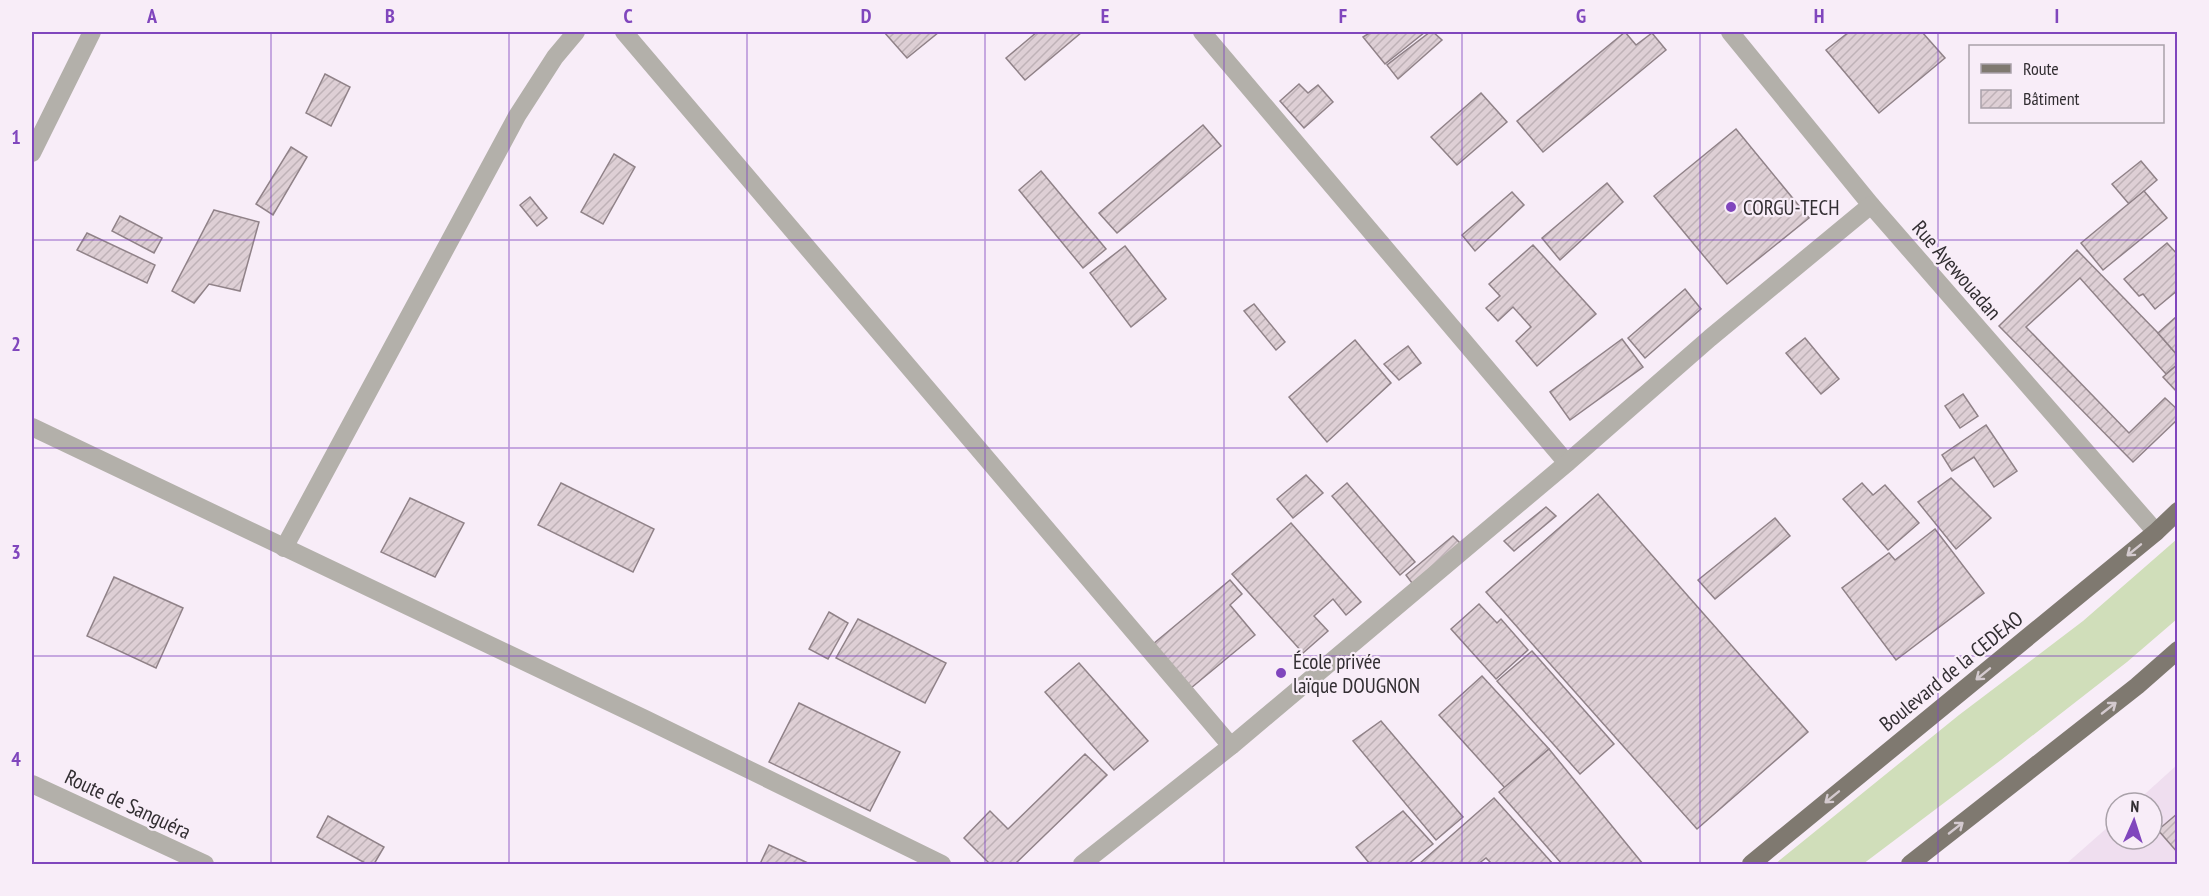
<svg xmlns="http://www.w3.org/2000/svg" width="2209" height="896" viewBox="0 0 2209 896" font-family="'PT Sans Narrow',sans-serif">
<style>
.built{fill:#efdeef}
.garden{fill:#d0deba}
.building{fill:url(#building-hatch);stroke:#908288;stroke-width:1.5}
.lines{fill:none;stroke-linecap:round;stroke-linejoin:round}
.minor{stroke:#b3b0aa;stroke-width:18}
.tertiary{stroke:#b3b0aa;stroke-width:18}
.primary{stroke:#7f7970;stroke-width:18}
.oneway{stroke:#d4cacf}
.grid{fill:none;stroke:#8046bd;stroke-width:1.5;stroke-opacity:0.55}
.poi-dot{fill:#8046bd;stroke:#f8edf8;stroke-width:2}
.labels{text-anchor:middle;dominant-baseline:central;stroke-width:4.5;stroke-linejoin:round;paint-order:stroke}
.poi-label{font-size:21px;fill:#322e32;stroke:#f8edf8;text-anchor:start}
.street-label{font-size:21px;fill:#322e32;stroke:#f8edf8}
.neatline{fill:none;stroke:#8046bd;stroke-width:2}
.grid-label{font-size:20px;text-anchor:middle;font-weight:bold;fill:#8046bd}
</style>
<defs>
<pattern id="building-hatch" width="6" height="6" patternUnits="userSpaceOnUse" patternTransform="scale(1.5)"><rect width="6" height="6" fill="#decfd5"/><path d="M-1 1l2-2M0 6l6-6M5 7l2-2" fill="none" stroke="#bfb2b7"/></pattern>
</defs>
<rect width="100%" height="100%" fill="#f8edf8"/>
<path class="built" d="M2177,765v99h-111l50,-44v19h36v-36h-17z"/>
<path class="garden" d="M2177,539v80l-50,43 -126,98 -138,104h-88l184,-149 124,-94z"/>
<g class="building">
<path d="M884,32h55l-32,26z"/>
<path d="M1037,32h45l-57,48 -19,-22z"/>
<path d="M1371,32h54l-40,32 -22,-27z"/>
<path d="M1430,32h3l9,8 -44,39 -11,-14z"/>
<path d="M1625,32l11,13 16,-12 14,17 -123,102 -26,-31z"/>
<path d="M1849,32h73l23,26 -66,55 -53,-63z"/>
<path d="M325,74l25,13 -19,39 -25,-13z"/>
<path d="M1299,84l9,9 10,-8 15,17 -29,26 -24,-27z"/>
<path d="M1481,93l26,29 -50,43 -26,-28z"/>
<path d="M1203,125l18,21 -104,87 -18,-20z"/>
<path d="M1736,129l73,89 -82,66 -73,-88z"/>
<path d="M291,147l16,10 -34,58 -17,-11z"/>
<path d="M614,154l21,13 -32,57 -22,-12z"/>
<path d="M2141,161l16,19 -28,24 -17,-20z"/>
<path d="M1041,171l65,78 -23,19 -64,-78z"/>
<path d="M1607,183l16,19 -63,58 -18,-22z"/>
<path d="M2144,191l23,27 -64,52 -22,-27z"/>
<path d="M1512,192l12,13 -49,46 -13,-16z"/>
<path d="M530,197l17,21 -10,8 -17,-21z"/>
<path d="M214,210l45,12 -19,69 -31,-7 -15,19 -22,-12z"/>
<path d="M120,216l42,22 -8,15 -42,-22z"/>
<path d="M87,233l68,32 -8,18 -70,-33z"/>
<path d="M2167,243l11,12v35l-23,19 -12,-15 -4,2 -15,-17z"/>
<path d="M1533,245l63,69 -59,52 -21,-25 15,-14 -18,-20 -15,14 -12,-13 14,-12 -11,-12z"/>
<path d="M1125,246l41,53 -35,28 -41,-54z"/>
<path d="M2077,250l81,83 20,23v8l-12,10 -86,-96 -54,49 103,106 36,-35 13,12v9l-45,43 -134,-136z"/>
<path d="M1685,289l16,20 -56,49 -17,-20z"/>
<path d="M1254,304l31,38 -9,8 -32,-39z"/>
<path d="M2177,316l1,1v39l-20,-23z"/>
<path d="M1805,338l34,41 -18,15 -35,-41z"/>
<path d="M1622,339l21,28 -73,53 -20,-28z"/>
<path d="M1355,340l36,43 -64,59 -38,-45z"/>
<path d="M1408,346l13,17 -22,17 -15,-16z"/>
<path d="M2178,364v29l-15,-16z"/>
<path d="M1963,394l15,22 -18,12 -15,-22z"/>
<path d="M1986,425l31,46 -23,16 -20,-30 -22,14 -10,-16z"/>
<path d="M1306,475l17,18 -30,25 -16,-19z"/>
<path d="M1951,478l40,40 -35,31 -38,-47z"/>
<path d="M561,483l93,46 -21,43 -95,-47z"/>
<path d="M1347,483l68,79 -15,13 -68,-79z"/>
<path d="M1862,483l11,12 12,-10 34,38 -31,27 -45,-51z"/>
<path d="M1598,494l210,238 -111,97 -211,-237z"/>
<path d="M410,498l54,25 -29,54 -54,-25z"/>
<path d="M1546,507l10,9 -42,35 -10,-10z"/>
<path d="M1775,518l15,18 -75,63 -17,-19z"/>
<path d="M1291,523l70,79 -15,13 -13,-16 -19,17 14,15 -25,22 -71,-79z"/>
<path d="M1935,529l49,64 -88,67 -54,-72 47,-35 6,7z"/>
<path d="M1453,536l11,11 -49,40 -9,-12z"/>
<path d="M114,577l69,31 -27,60 -69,-32z"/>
<path d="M1230,580l12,14 -12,11 25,30 -64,53 -38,-44z"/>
<path d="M1479,604l18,19 4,-4 27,31 -32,29 -45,-50z"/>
<path d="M829,612l19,11 -20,36 -19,-10z"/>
<path d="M858,619l88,44 -21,40 -89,-45z"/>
<path d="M1532,651l82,93 -34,30 -83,-93z"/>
<path d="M1079,663l69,78 -34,29 -69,-78z"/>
<path d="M1482,676l67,73 -44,39 -66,-73z"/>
<path d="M799,703l101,49 -30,59 -101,-49z"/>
<path d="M1381,721l82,96 -27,23 -83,-99z"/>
<path d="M1549,749l94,115h-81l-63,-72z"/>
<path d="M1085,754l22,21 -92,89h-25l-26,-26 26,-27 18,18z"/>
<path d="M1494,798l59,66h-61l-6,-6 -8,6h-59z"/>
<path d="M1403,811l30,33 -25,20h-38l-14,-17z"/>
<path d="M2178,813v40l-20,-23z"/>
<path d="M328,816l56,31 -10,17h-7l-50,-27z"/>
<path d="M769,845l41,19h-50z"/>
</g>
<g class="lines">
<g class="minor">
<path d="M624,32l607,714"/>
<path d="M1202,32l365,431"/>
<path d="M1730,32l141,173 285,327"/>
<path d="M32,153l60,-121"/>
<path d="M32,427l613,292 297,145"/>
<path d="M284,548l233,-432 38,-59 21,-25"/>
<path d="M1082,864l149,-118 336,-283 143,-125 161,-133"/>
</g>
<path class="tertiary" d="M32,784l173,80"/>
<g class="primary">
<path d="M1751,864l405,-332 22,-21"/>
<path d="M1910,864l227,-178 41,-36"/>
</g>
</g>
<defs><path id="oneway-shaft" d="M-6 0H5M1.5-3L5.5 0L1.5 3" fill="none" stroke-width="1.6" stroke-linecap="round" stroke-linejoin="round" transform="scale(1.5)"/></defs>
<g class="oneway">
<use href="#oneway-shaft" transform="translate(2134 550) rotate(141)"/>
<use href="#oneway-shaft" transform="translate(1983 674) rotate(141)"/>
<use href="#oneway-shaft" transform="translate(2109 708) rotate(-38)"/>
<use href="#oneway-shaft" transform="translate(1832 797) rotate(141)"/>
<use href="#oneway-shaft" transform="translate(1956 828) rotate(-38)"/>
</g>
<path class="grid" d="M271,32v832M509,32v832M747,32v832M985,32v832M1224,32v832M1462,32v832M1700,32v832M1938,32v832M32,240h2146M32,448h2146M32,656h2146"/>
<g class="poi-dot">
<circle cx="1731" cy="207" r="6"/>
<circle cx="1281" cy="673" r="6"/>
</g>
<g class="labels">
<g class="poi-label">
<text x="1743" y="207">CORGU-TECH</text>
<text x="1293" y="661">École privée<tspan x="1293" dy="24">laïque DOUGNON</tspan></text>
</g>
<g class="street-label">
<text transform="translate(1957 270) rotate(49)">Rue Ayewouadan</text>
<text transform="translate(1951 671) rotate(-39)">Boulevard de la CEDEAO</text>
<text transform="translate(128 804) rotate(25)">Route de Sanguéra</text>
</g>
</g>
<rect width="2209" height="896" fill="none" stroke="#f8edf8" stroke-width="66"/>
<rect x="1969" y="45" width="195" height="78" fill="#f8edf8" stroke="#a9a1a9" stroke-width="1.5"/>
<rect x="1981" y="64" width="30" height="9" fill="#7f7970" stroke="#a9a1a9" stroke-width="1.5"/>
<text x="2023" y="75" font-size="18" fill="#322e32">Route</text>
<rect x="1981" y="90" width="30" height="18" fill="url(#building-hatch)" stroke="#a9a1a9" stroke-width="1.5"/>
<text x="2023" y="105" font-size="18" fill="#322e32">Bâtiment</text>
<g transform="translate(2134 821) rotate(3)"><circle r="28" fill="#f8edf8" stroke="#a9a1a9" stroke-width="1.5"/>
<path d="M0-4.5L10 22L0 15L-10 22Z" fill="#8046bd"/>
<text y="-9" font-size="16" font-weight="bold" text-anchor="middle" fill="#322e32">N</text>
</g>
<rect x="33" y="33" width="2143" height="830" class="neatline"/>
<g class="grid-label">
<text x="152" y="23">A</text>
<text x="390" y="23">B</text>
<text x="628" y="23">C</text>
<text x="866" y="23">D</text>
<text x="1105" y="23">E</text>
<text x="1343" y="23">F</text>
<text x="1581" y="23">G</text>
<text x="1819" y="23">H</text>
<text x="2057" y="23">I</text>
<text x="16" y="144">1</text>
<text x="16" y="351">2</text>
<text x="16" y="559">3</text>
<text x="16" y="766">4</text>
</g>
</svg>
